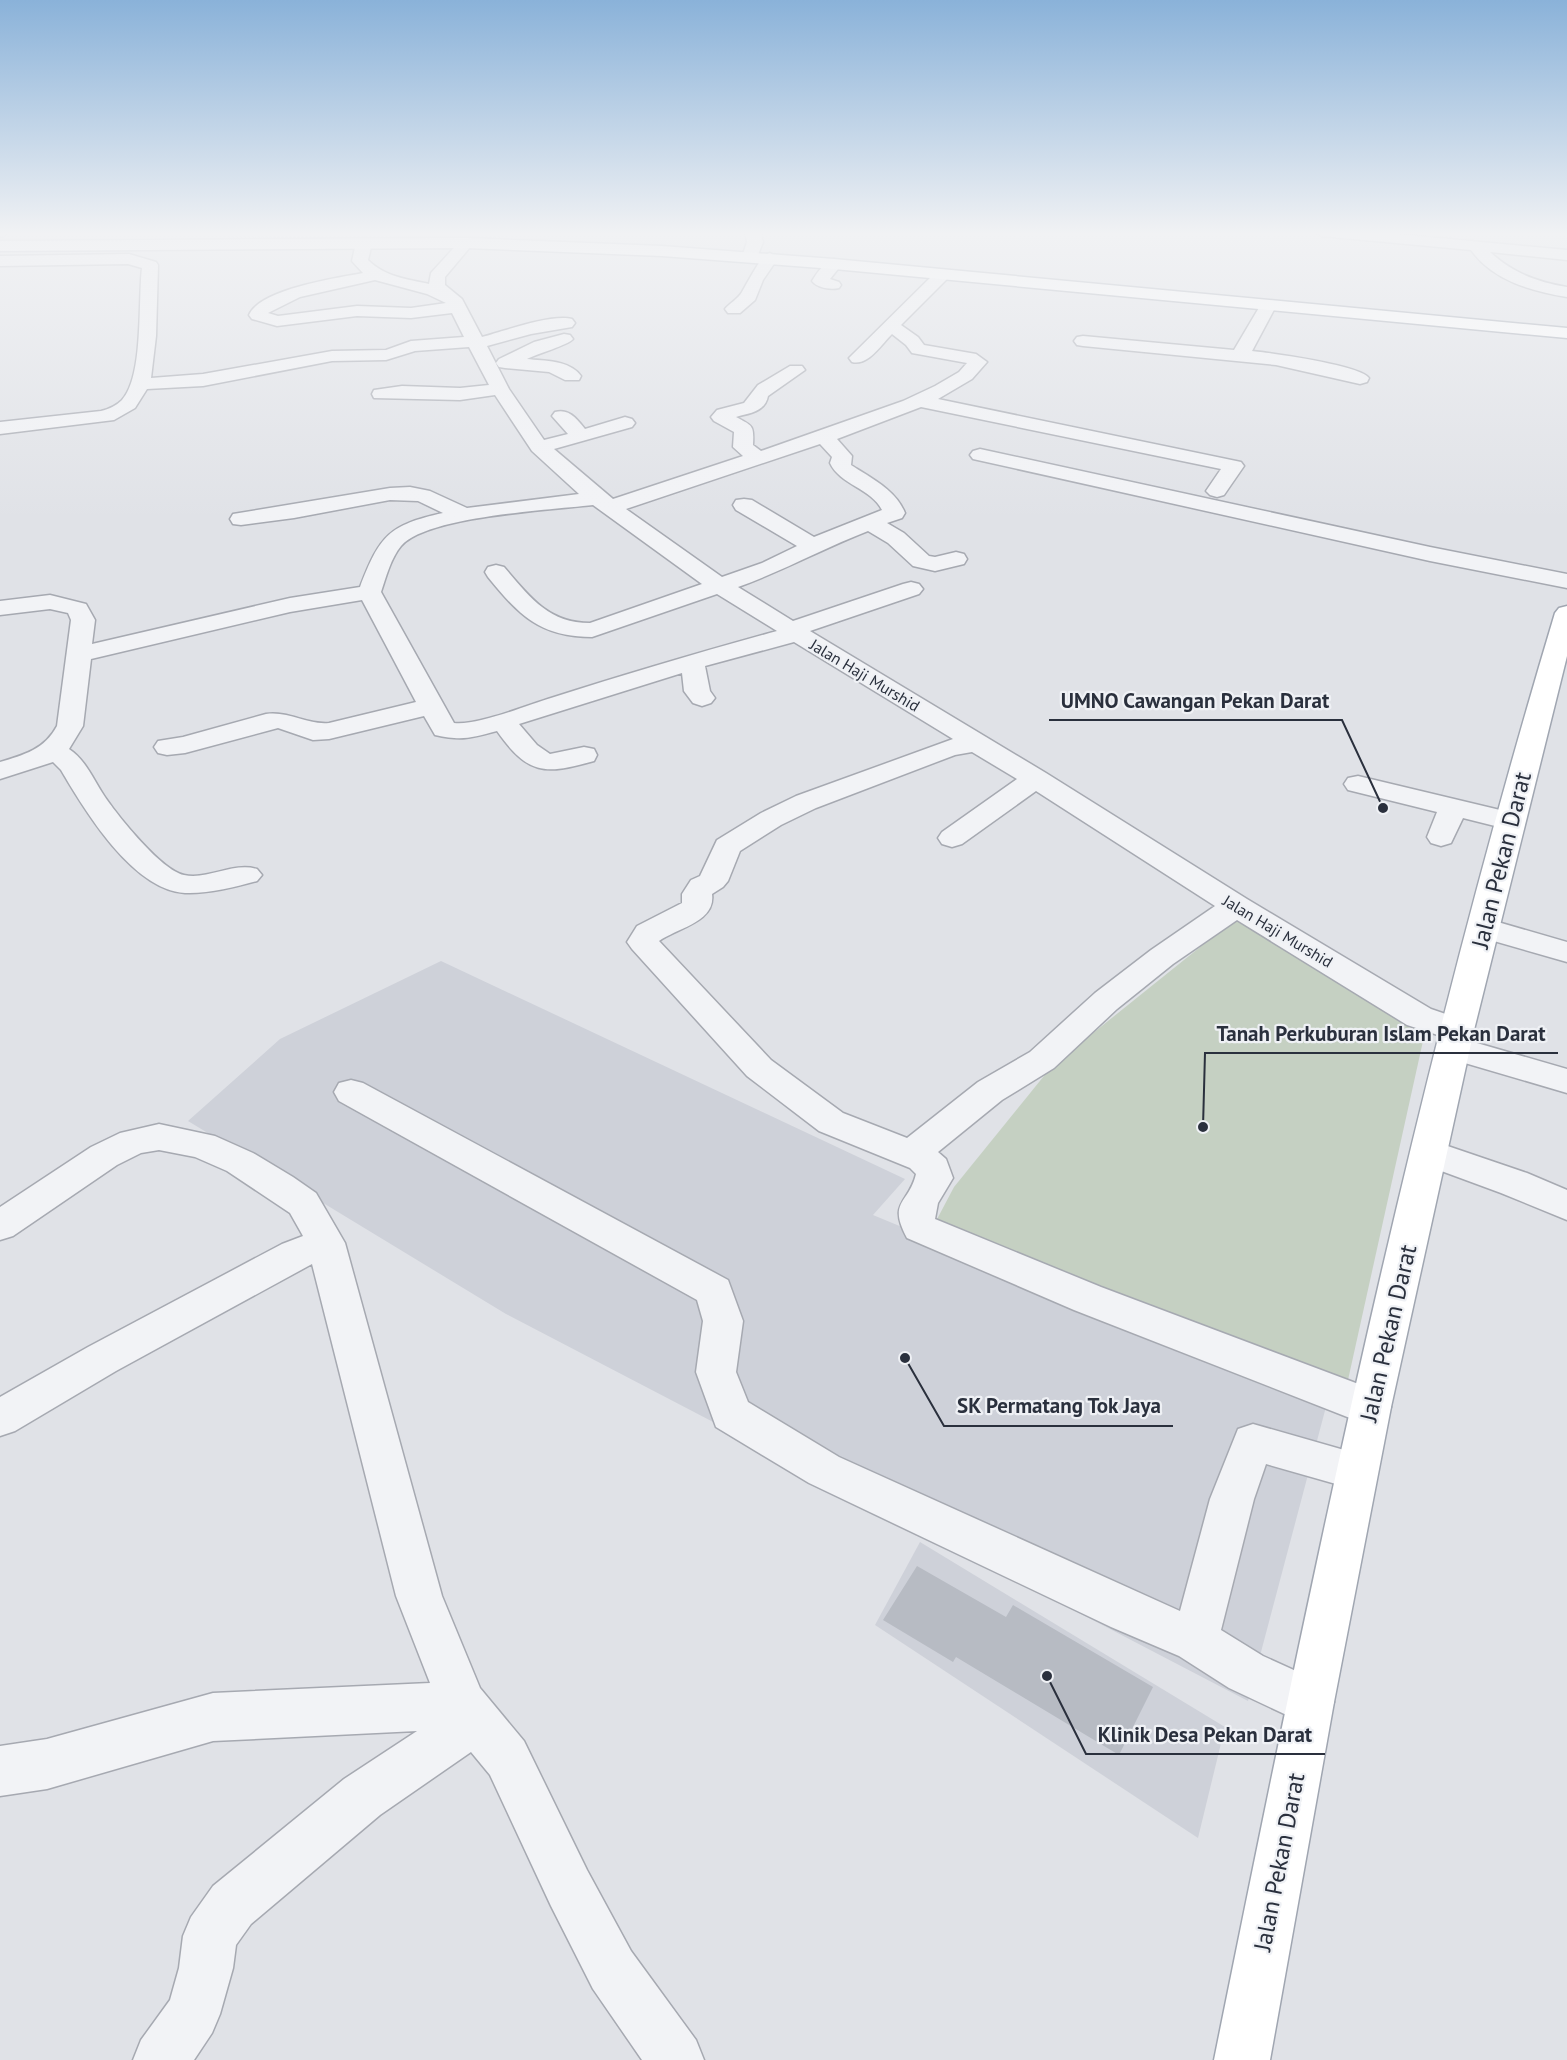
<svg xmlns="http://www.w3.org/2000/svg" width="1567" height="2060" viewBox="0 0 1567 2060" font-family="'PT Sans',sans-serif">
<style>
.built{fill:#ced1d9}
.green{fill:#c5d0c2}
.building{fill:#b7bbc3}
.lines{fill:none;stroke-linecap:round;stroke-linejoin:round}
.minor-casing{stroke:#a6a9b1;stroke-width:3}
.major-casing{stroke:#a0a6b1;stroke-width:3}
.minor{fill:#f2f3f6;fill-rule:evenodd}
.major{fill:#fff;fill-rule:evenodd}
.labels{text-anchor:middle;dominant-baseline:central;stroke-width:4.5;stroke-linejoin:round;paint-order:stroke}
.far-street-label{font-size:16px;fill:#2a303d;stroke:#eff1f5}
.near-street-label{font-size:24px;fill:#2a303d;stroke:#eff1f5}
.leader{fill:none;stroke:#2a303d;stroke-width:2}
.callout-dot{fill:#2a303d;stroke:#eff1f5;stroke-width:2}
.callout-label{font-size:21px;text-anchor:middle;font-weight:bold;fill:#2a303d;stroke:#eff1f5;stroke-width:4.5;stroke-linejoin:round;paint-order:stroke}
</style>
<rect width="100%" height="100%" fill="#e0e2e7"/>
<g class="built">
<path d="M441,961l464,218 -32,36 454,188 -79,298 -742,-387 -318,-193 92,-82z"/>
<path d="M920,1542l305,185 -27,111 -323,-213z"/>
</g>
<path class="green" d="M1235,919l190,113 -77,348 -413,-157 19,-36 98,-121z"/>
<path class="building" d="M917,1566l89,51 7,-12 140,82 -34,68 -163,-98 -3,5 -70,-42z"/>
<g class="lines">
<g class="minor-casing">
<g id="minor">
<path d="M0,231h9l-4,4 -5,2z"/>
<path d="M745,231h15l3,11 -7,18 -6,2 -8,-5 5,-15z"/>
<path d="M1313,231h52l202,19v10l-77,-8c23,21 47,30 77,35v10c-35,-6 -74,-16 -96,-47l-150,-14z"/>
<path d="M364,238l8,5 -4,17c17,17 39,19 61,24l2,-11 30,-33h10l3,3 -3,3 -26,31v8l17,14 20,38c22,-6 69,-23 90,-18l3,4 -3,4 -41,7 -44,12 22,43 35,51 24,-6 -16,-18 3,-4c14,-4 22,7 30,17l40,-12 7,2 3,4 -3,4 -78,22 59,50 130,-43 -10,-9 1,-15 -20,-11 -3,-4 6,-7 27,-7 14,-18 32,-19h12l3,4 -37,26c-3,16 -18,17 -32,21 17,9 18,8 17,28l8,6 142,-50 32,-15 24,-14 8,-9 -55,-10 -6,-8 -14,-11c-11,11 -24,32 -40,28l-3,-4 88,-87h12l2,3 -2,3 -48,48 17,12 6,8 52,9 11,8 -15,17 -34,20 303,63 3,4 -20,29 -7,2 -7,-2 -4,-4 15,-22 -300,-62 -84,32 15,17 -1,9c20,13 45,25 54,48l-3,5 -15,5 17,10 25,23 6,1 21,-5 8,2 3,5 -3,5 -29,7 -22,-5 -25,-23 -20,-12c-44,17 -85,40 -130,56l55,34 110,-37 8,-2 8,2 4,5 -4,5 -109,37 236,142 201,126 184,110 38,13 5,8 -5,8 -6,1 104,30v24l-126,-37 -5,-8 5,-8 6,-2 -40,-13 -170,-105 -64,44 -56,45 -63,59 -52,32 -64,52 8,7 7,19 -15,25 -3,16 166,68 284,107 6,13 -6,13 -15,5 -15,-5 -281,-110 -167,-72c-20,-37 2,-34 9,-64l-6,-6 -91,-37 -72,-55 -115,-127 -5,-7 10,-16 45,-23v-9l9,-14 9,-4 17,-36 44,-27 35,-17 157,-57 -159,-97 -89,24 5,25 5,7 -4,5 -9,3 -9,-3 -9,-12 -2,-18 -163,51 18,21 13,9 34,-7 10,2 3,6 -3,6c-50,14 -66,14 -97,-30 -26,7 -35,10 -62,4l-11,-19 -95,23 -16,1 -35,-12 -93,25 -18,2 -9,-2 -4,-6 4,-6 25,-4 83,-23c24,-3 40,11 63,9l87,-21 -54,-102 -72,12 -199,47 -8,67 -14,23c17,11 25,32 36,48 13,19 56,73 79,78 24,5 49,-13 73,-6l5,6 -5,6c-22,6 -49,13 -72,12 -52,-3 -100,-82 -124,-123l-8,-8 -53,17v-17c24,-7 45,-13 57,-36l14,-106 -3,-7 -18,-4 -50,6v-14l50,-6 36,9 9,16 -3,24 198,-46 70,-11c20,-52 29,-62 83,-74l-25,-12 -28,-1 -96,18 -53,7 -8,-1 -3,-5 3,-5 157,-26 20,-1 20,4 37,17 112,-14 -47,-43 -37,-56 -35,5 -86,-2 -2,-4 2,-4 28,-4 58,2 29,-3 -20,-38 -54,4 -29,9 -54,1 -129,25 -56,3 -12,19 -21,12 -114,14v-12l101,-11c8,-2 15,-5 21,-11 22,-24 16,-100 20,-132l-14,-4 -128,2v-10l129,-2 27,8 2,3 -2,71 -5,42 52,-4 129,-23 54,-1 25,-9 53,-4 -12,-24 -41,5 -54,-2 -80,10 -25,-7 -3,-4c11,-26 88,-37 114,-42l-11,-12 4,-18zM375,280l52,14 19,9 -35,5 -54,-2 -79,10 -10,-3 32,-16zM820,444l12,13 -2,6c10,22 41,25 52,47l-68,27 -62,-37 -8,-1 -8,1 -3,5 3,5 61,36 -35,17 -40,14 -96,-68zM593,505l109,79 -112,39c-42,0 -61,-27 -86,-56l-8,-2 -8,2 -3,5 3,5c31,38 52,60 104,60l125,-43 60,37c-76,21 -151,43 -226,67 -23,7 -75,28 -97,25l-73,-131c5,-15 10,-34 20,-46 26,-30 150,-36 192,-41zM972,752l45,27 -75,53 -4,6 4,6 10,3 10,-3 74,-53 179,115 -64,44 -56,43 -65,59 -52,30 -71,56 -64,-25 -72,-53 -112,-119c18,-13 57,-19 53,-47l11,-7 5,-6 12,-30 41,-26 35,-17 139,-53z"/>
<path d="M770,253l8,5 -15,22 -8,20 -15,13h-12l-3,-4c5,-6 13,-10 17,-17 7,-13 14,-25 22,-37z"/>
<path d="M834,259l8,5 -12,15 9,3 2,3 -2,3c-8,2 -22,0 -27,-7 5,-8 12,-19 22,-22z"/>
<path d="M1268,301l6,1 2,4 -24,45c19,2 108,14 117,27l-2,4 -7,2 -84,-19 -193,-19 -6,-1 -3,-4 3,-4 6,-1 151,14 26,-44 2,-4z"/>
<path d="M564,334l6,1 3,4c-5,6 -36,15 -46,20 17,2 43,1 54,17l-2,4h-14l-16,-8 -44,-4 -6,-1 -3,-4 3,-4 35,-17z"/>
<path d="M980,449l450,98 137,27v14l-137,-27 -457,-102 -3,-4 3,-4z"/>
<path d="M1358,776l163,39 4,6 -4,6 -10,3 -48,-12 -12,25 -10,3 -10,-3 -4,-6 10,-25 -89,-22 -4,-6 4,-6z"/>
<path d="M1484,918l83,24v20l-94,-27 -4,-7 4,-7z"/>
<path d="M351,1080l12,3 365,197 15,41 -7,51 12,30 91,55 341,154 30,-112 28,-70 15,-5 119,34 6,13 -6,13 -15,6 -91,-26 -12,35 -33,131 42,26 64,29 7,17 -7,17 -17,7 -81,-38 -50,-32 -68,-29 -302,-144 -93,-56 -20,-55 7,-51 -6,-21 -358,-199 -5,-9 5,-9z"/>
<path d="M159,1124l56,12 38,17 40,24 23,16 29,50 97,353 38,92 44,53 63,129 44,81 65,89 8,20h-62l-49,-71 -42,-83 -61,-131 -19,-23 -91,63 -129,109 -15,21 -3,23 -13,46 -8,19 -18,27h-61l8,-20 29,-40 9,-32 4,-32 8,-19 22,-31 131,-107 73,-48 -204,10 -166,48 -47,7v-50l47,-7 166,-46 217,-10 -34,-87 -84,-332 -196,107 -101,60 -15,5v-39l88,-50 194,-103 21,-8 -13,-23 -63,-42 -32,-14 -36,-7 -18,3 -24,12 -104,71 -13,4v-33l91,-60 29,-14z"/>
<path d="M1430,1140l97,33 40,17v30l-66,-27 -84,-31 -5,-9 5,-9z"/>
</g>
</g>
<g class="major-casing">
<g id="major">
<path d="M466,238l196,8 172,13 733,69v10l-733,-69 -172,-13 -196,-8 -466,3v-10z"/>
<path d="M1567,606v50l-93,374 -83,377 -57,295 -64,358h-56c98,-486 198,-972 341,-1447l4,-5z"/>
</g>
</g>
<use href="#minor" class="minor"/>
<use href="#major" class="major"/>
</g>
<linearGradient id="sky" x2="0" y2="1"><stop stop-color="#8ab2d9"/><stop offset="0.45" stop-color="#f1f2f4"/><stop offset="1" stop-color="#f1f2f4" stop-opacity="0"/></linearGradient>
<rect width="1567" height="519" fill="url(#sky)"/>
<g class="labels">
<g class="far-street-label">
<text transform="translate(865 675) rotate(31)">Jalan Haji Murshid</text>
<text transform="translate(1278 931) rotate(31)">Jalan Haji Murshid</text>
</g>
<g class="near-street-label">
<text transform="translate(1501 860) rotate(-76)">Jalan Pekan Darat</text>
<text transform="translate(1388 1333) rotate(-77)">Jalan Pekan Darat</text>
<text transform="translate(1279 1862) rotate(-79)">Jalan Pekan Darat</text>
</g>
</g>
<path class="leader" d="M1383 808L1342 720H1049M1203 1127L1205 1053H1558M905 1358L944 1426H1173M1047 1676L1086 1754H1325"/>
<g class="callout-dot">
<circle cx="1383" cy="808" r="6"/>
<circle cx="1203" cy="1127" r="6"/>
<circle cx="905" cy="1358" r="6"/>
<circle cx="1047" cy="1676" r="6"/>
</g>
<g class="callout-label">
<text x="1195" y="708">UMNO Cawangan Pekan Darat</text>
<text x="1381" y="1041">Tanah Perkuburan Islam Pekan Darat</text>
<text x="1059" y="1413">SK Permatang Tok Jaya</text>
<text x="1205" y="1742">Klinik Desa Pekan Darat</text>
</g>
</svg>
